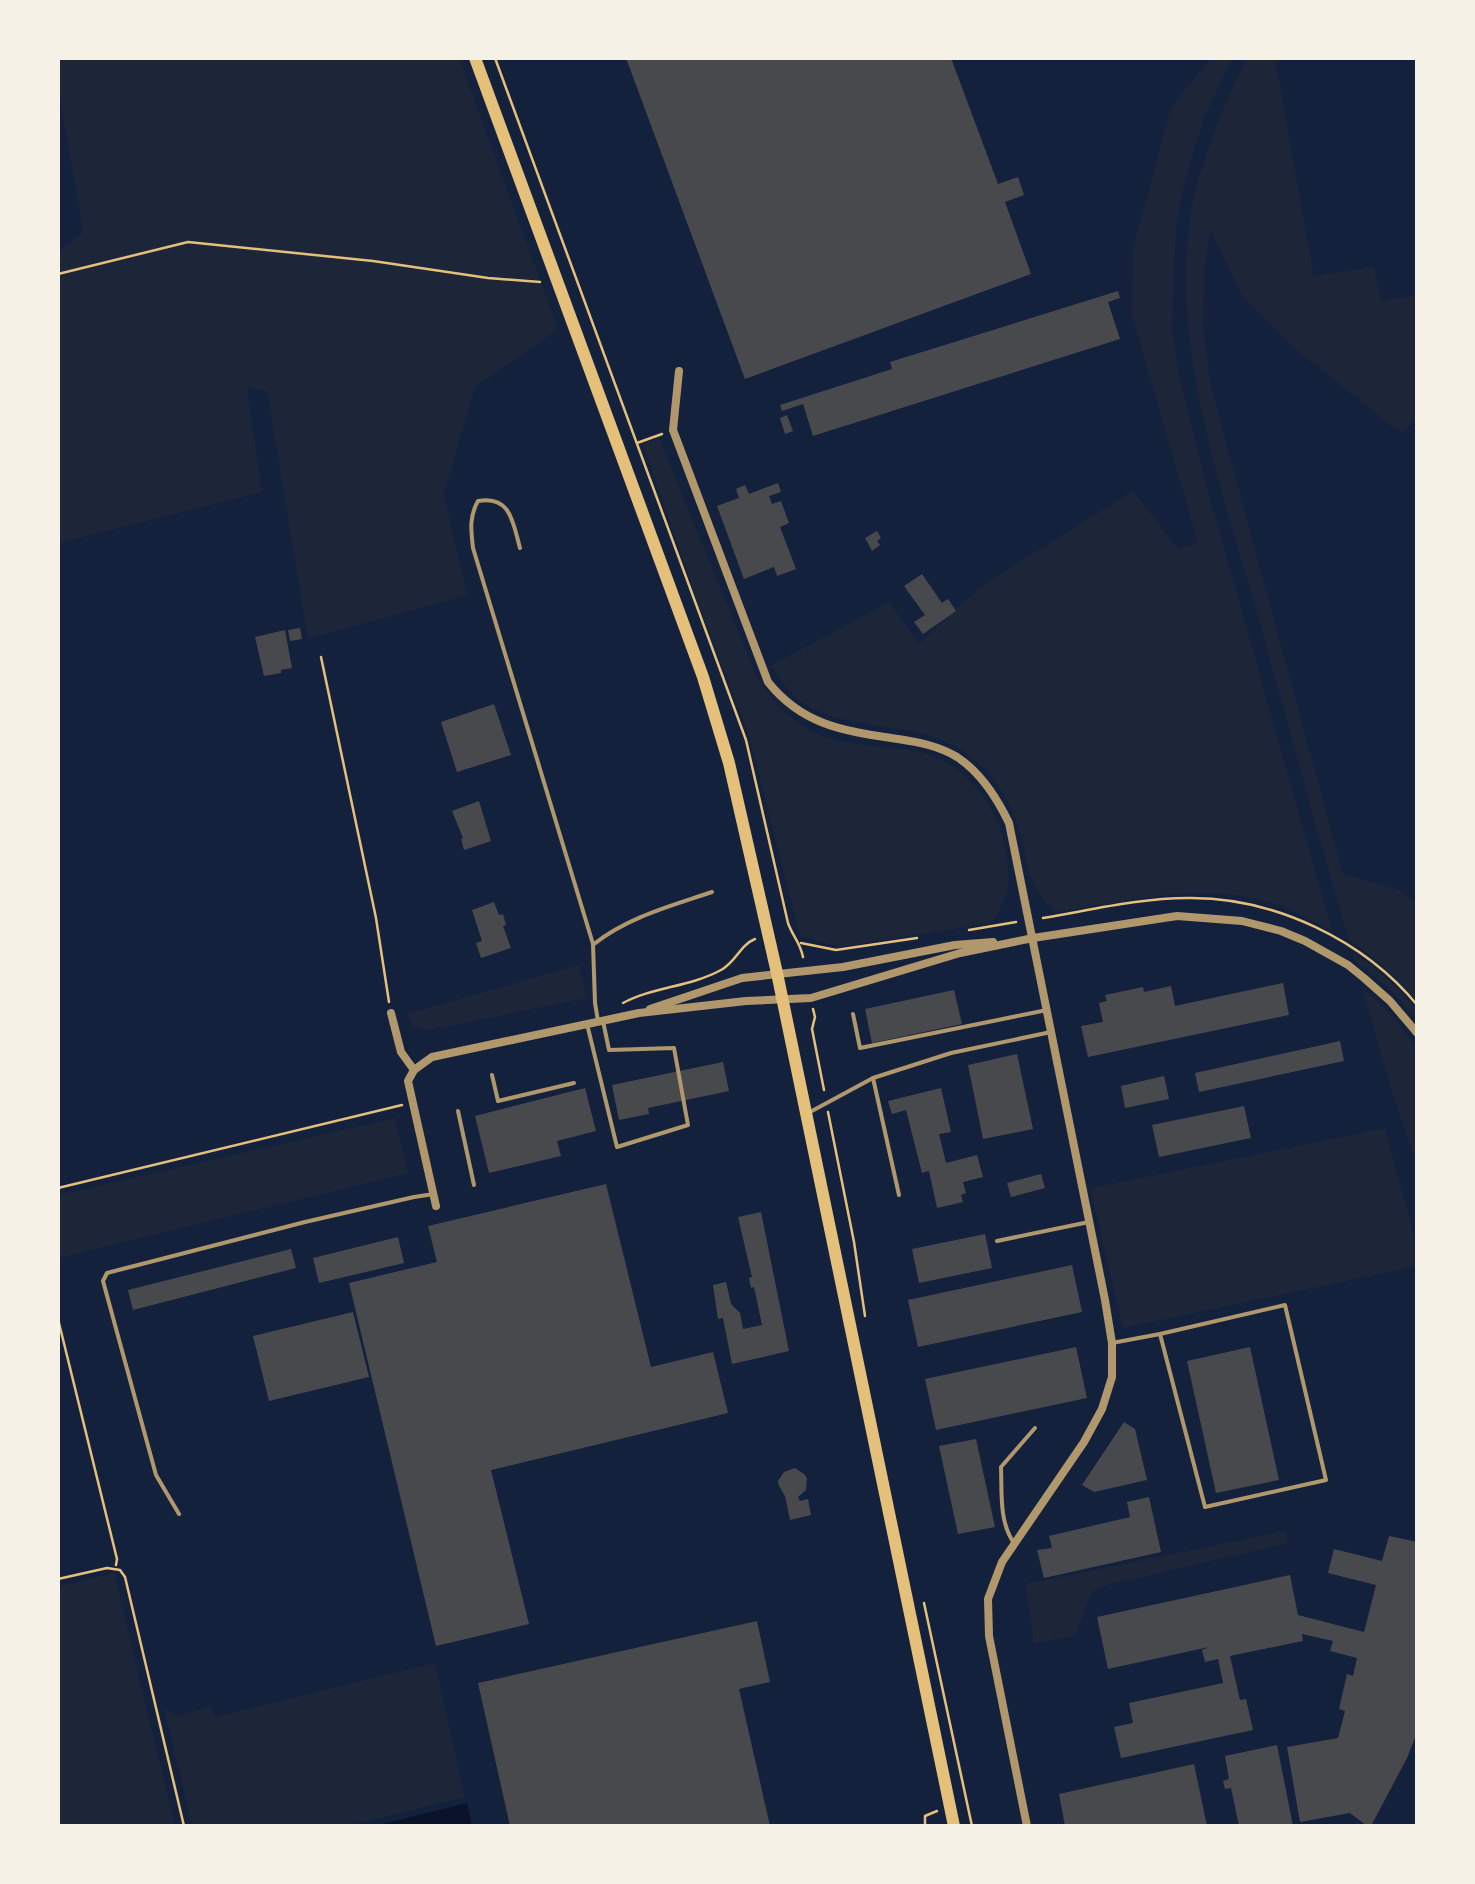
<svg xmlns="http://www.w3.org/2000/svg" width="1475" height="1884" viewBox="0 0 1475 1884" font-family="Mulish,sans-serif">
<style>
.green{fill:#1d2539}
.water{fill:#0b132b}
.building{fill:#48494c}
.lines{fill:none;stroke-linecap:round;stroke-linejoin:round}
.path{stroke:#e5c07b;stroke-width:2.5}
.service{stroke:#b1986c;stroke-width:4}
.minor{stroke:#b1986c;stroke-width:8}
.primary{stroke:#e5c07b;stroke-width:12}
</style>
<rect width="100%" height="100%" fill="#14213d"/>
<g class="green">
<path d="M58,58h401l99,271 -83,58 -31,107 23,101 -159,44 -41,-248 -20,-4 15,105 -204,51v-290l25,-22 -25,-144z"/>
<path d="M1211,58h21l-28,60 -19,62 -9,49 -4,102 8,48 25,101 127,451c-16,-8 -33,-18 -50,-25 -73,-26 -153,-5 -227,6 -27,-27 -25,-41 -34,-75 -10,-39 -31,-71 -66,-91 -61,-33 -148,-5 -183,-81l117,-63 30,42 62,-58 152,-95 45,58 20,-6 -66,-228 1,-66 38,-142z"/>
<path d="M1248,58h27l39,218 60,-9 7,34 36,-6v123l-16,15 -109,-87 -49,-49 -33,-68 -6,44 -1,49 7,61 133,491 56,16 18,12v98l-42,-41 -26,-19c-32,-107 -61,-216 -91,-323 -38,-135 -91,-276 -65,-418 2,-15 9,-29 13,-43 12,-35 24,-67 42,-98z"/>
<path d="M659,438l96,235c18,32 45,57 81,67 27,7 56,6 84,12 42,10 76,49 84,91 7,37 8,47 -12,80l-153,24 -39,-11 -51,-201 -50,-129 -56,-162z"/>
<path d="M1352,952c25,16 45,35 65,58v10l-26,-30 -36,-30z"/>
<path d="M579,965l8,33 -157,32 -17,-3 -6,-13z"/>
<path d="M1362,987l30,28 25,34v116l-24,-70z"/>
<path d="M395,1118l13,55 -350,85v-63z"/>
<path d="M1385,1128l32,119v19l-294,62 -32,-136 6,-5z"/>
<path d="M1285,1531l3,12 -189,44 -8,6 -16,43 -41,7 -9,-59z"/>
<path d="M114,1573l61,253h-117v-239z"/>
<path d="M435,1663l30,134 -120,29h-153l-28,-118 12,8 36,-10 3,11z"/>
</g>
<path class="water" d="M467,1803l5,23h-98z"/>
<g class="building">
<path d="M626,58h325l47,126 20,-7 6,18 -19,7 26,72 -286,105z"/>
<path d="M1118,291l2,7 -12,4 12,37 -307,97 -10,-32 -21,7 -2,-6 112,-36 -2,-7z"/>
<path d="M787,415l6,16 -8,3 -5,-16z"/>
<path d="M778,483l3,9 -12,4 3,8 9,-3 8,22 -9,4 16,42 -19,7 -3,-9 -30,12 -27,-73 22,-8 -3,-9 9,-4 4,9z"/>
<path d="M877,531l4,7 -4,3 3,4 -8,6 -7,-13z"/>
<path d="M922,574l20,29 6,-4 8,12 -33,23 -9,-12 11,-7 -21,-29z"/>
<path d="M300,628l2,11 -12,2 -2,-11z"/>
<path d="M285,630l7,38 -11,2v3l-17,3 -9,-39z"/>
<path d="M494,704l17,51 -54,17 -16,-50z"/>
<path d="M479,801l12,40 -27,9 -3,-11 2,-1 -11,-27z"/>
<path d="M494,902l5,13 4,-1 3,11 -3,1 8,22 -30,10 -5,-15 6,-2 -10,-31z"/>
<path d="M1283,983l6,32 -201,42 -7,-31 22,-4 -4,-19 8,-2 -2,-6 38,-8 1,5 27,-6 4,20z"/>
<path d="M954,990l8,34 -90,19 -7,-34z"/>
<path d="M1340,1041l4,20 -145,31 -4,-19z"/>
<path d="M1017,1054l16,75 -50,10 -15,-74z"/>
<path d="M723,1062l6,29 -81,17 1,6 -30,6 -7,-35z"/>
<path d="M1164,1076l5,23 -44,9 -4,-22z"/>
<path d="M585,1088l11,43 -39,10 4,15 -72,17 -14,-57z"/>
<path d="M941,1088l10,44 -12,2 7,29 31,-8 6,22 -20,5 3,11 -5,2 2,7 -26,6 -8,-37 -7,2 -16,-63 -14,4 -4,-13z"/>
<path d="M1244,1106l7,32 -92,19 -7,-32z"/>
<path d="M1041,1174l4,14 -34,9 -4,-14z"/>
<path d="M606,1184l45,183 62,-15 15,61 -237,57 38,154 -93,22 -87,-363 88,-21 -9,-36z"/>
<path d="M761,1212l28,139 -57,13 -9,-46 -5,1 -5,-34 13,-3 5,22 9,9 3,16 19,-4 -8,-38 -3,1 -2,-10 3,-1 -14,-60z"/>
<path d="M985,1234l7,34 -73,15 -7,-34z"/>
<path d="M398,1237l6,26 -85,20 -6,-25z"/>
<path d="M291,1249l5,19 -163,42 -5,-20z"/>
<path d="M1072,1265l10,47 -164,35 -10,-47z"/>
<path d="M353,1312l16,65 -100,24 -16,-65z"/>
<path d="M1076,1347l11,51 -151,32 -11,-51z"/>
<path d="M1250,1347l29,133 -63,13 -29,-132z"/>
<path d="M1124,1422l11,7 12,51 -53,12 -12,-7z"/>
<path d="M976,1439l19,88 -37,7 -19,-88z"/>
<path d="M795,1468l9,6 3,4 -1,12 -8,7 2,4 8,-2 3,16 -21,5 -5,-24 -6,-10 -1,-5 6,-9z"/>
<path d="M1149,1497l12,55 -117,26 -7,-28 15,-2 -3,-12 81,-19 -3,-15z"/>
<path d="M1389,1536l29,6v188l-11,28 -36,68h-4l-17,-13 -50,9 -13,-75 51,-9 7,-27 -6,-2 8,-35 6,2 4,-18 -27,-7 3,-10 -31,-7 1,7 -73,15 10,44 6,-1 7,31 -132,28 -7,-31 19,-4 -4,-20 94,-20 -5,-24 -13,3 -3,-12 7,-3 -101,22 -11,-52 193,-42 8,40 66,17 12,-47 -48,-12 6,-24 48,12z"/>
<path d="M757,1621l13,61 -31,7 31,137h-260l-32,-143z"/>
<path d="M1277,1745l16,81h-54l-8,-38 -6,1 -2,-8 6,-2 -4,-23z"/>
<path d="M1194,1764l13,62h-142l-6,-32z"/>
</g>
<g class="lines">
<g class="path">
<path d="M495,58l251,682 42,183c5,14 12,19 15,34"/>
<path d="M58,274l130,-32 185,19 115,17 52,4"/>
<path d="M637,443l25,-9"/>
<path d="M321,657l55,261 13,84"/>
<path d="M1043,918c48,-8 97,-20 145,-20 86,-1 176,42 230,108"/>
<path d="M969,930l47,-8"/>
<path d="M801,943l35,7 81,-12"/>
<path d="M623,1003c29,-16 67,-16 98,-33 15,-8 19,-25 34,-31"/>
<path d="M813,1009l2,8 -3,12 12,61"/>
<path d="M828,1112l26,130 11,74"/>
<path d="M58,1188l344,-83"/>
<path d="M58,1319l59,240 -1,6"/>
<path d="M58,1579l49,-11 13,2 5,7 59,249"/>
<path d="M924,1603l48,223"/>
<path d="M925,1826v-10l12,-5"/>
</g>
<g class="service">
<path d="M520,548c-7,-25 -9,-53 -42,-47 -9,16 -7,29 -5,47l120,396 2,59 3,18"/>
<path d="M594,944c34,-27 77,-38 118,-52"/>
<path d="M853,1014l7,34 187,-38"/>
<path d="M587,1024l30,123 71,-22 -14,-77 -65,2 -6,-29"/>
<path d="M492,1075l6,26 76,-18"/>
<path d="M873,1078l26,117"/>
<path d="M458,1111l16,74"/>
<path d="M810,1112l63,-34 78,-25 100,-21"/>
<path d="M997,1241l92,-19"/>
<path d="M1112,1343l48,-9 45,173 121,-27 -41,-175 -125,29"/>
<path d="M179,1514l-23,-39 -53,-194 4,-8 198,-51 109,-25 20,-3"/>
<path d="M1014,1543c-15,-21 -12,-50 -13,-76l34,-39"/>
</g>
<g class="minor">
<path d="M679,371l-6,59 95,252c35,44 77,49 130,57 20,3 41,7 59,18 23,15 40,41 52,66l96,477 7,43v34l-10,32 -18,33 -82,120 -14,37 1,37 38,190"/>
<path d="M650,1009l92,-31 101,-11 112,-22 38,-3"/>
<path d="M391,1013l10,39 13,18"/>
<path d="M436,1206l-28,-125 6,-11 18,-13 207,-44 107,-12 65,-3 149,-45 73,-15 144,-22 65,5 39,10 24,10 43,24 16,13 26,23 28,33"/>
</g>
<path class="primary" d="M475,58l228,619 26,86 48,210 177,853"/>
</g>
<rect width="1475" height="1884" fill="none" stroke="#f6f1e7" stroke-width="120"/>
</svg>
